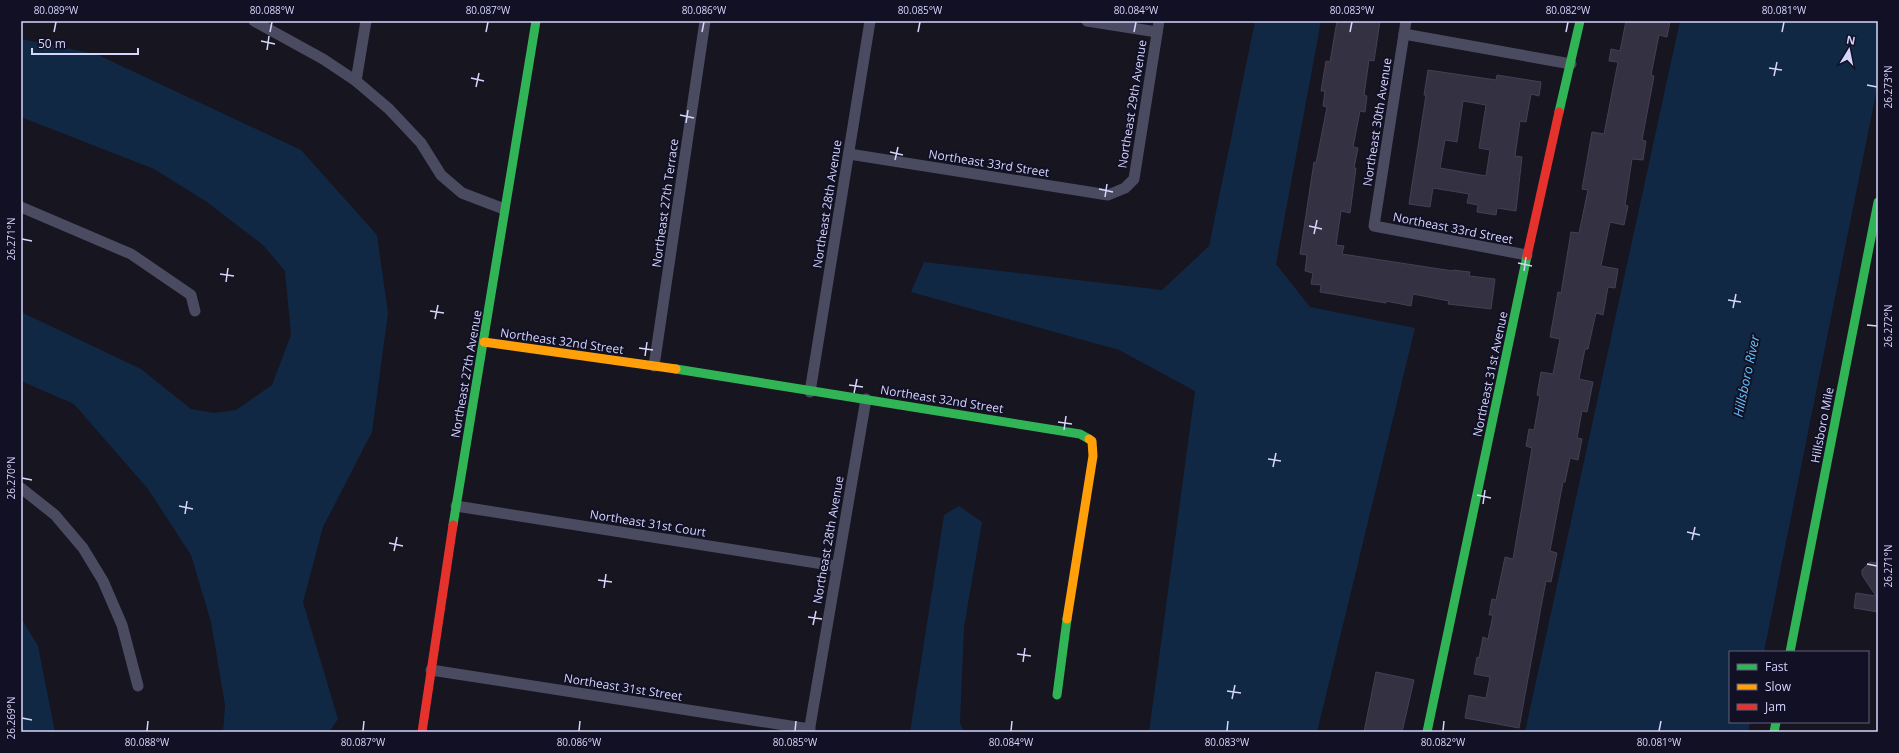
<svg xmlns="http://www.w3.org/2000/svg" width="1899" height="753" viewBox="0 0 1899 753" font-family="'Open Sans',sans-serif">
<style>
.water{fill:#112844}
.building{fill:#343242;stroke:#424053;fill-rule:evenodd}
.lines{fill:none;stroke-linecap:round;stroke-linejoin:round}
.street{stroke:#4a4b60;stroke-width:11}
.fast{stroke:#30b455;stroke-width:9}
.slow{stroke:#ff9f0a;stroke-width:9}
.jam{stroke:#e5322d;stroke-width:9}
.ticks{fill:none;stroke:#d6d5fd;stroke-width:1.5}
.labels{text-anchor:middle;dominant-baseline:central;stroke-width:4;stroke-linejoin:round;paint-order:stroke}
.street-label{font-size:12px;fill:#d6d5fd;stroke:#121025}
.water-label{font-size:13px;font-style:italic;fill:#67c1f9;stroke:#121025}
.neatline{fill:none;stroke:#d6d5fd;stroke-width:1.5}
.ticks-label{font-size:10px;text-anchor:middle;fill:#d6d5fd}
</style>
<rect width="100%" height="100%" fill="#161520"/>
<g class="water">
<path d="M1255,21h66l-45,243 34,43 105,21 -98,404h-168l46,-341 -76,-41 -208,-58 13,-30 238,28 47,-44z"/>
<path d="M1680,21h198v62l-114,569h-34v70h20l-2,10h-223z"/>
<path d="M21,39l75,15 205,96 76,85 11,78 -16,119 -49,95 -20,75 35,117 -9,13h-106l2,-27 -14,-83 -20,-67 -43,-66 -74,-85 -53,-23v-69l120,57 50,40 23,4 22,-3 36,-25 19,-50 -6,-64 -22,-26 -56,-43 -53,-33 -133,-52z"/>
<path d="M959,506l23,16 -18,105 -4,96 4,9h-54l34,-217z"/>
<path d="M21,618l17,28 17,86h-34z"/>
</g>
<g class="building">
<path d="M1337,21h43l-6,40 -5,-1 -5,35 3,1 -2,16 -5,-1 -7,36 5,1 -4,20h2l-6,45 -9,-2 -5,34 8,1 -2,8 111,17v-1l17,2 -1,4 26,3 -4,30 -43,-5 1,-3 -36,-7 -2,12 -25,-5v2l-66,-11 1,-7 -10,-1 2,-11 -8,-2 2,-16 -7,-1 14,-92 2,1 11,-56 -4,-1 2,-15h-4l5,-30 4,1z"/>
<path d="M1626,21h44l-3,16 -8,-2 -8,40 3,1 -12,64 4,1 -3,19 -11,-1 -7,46 3,1 -4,19 -14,-3 -9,44 17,3 -3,19 -7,-1 -5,28 -7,-2 -8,36h-3l-6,30 14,3 -6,30 -5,-1 -5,27 5,1 -4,21 -8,-2 -5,24h-2l-13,69 7,2 -6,29 -5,-1 -4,21 -23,126 -54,-10 4,-23 17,3 4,-21 -16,-3 3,-17 2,1 4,-21 5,2 5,-24h-4l3,-16 4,1 9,-43 8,2 19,-111 -6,-2 3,-17 5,1 6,-34 -3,-1 4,-23 12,2 7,-35 -10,-2 8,-45 3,1 10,-61 8,1 9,-43 -6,-1 10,-57 12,2 14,-72 -9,-1 2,-12 9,2z"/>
<path d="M1428,70l68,10 1,-5 44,7 -2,14 -8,-2 -5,28 -6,-1 -5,35 7,1 -6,54 -19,-3 -1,7 -19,-3 1,-7 -11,-2 2,-9 -36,-6 -3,19 -21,-3 17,-109h-2zM1463,101l23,4 -7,43 11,2 -4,26 -46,-8 5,-28 12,2z"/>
<path d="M1870,562l8,1v49l-24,-4 2,-15 20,3 -14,-21v-5z"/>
<path d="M1376,672l38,8 -12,52h-38z"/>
</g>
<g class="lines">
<g class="street">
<path d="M254,21l69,38 33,22 33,28 32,34 20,32 21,18 42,16"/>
<path d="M1087,21l70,11"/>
<path d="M1406,21l-32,205 153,29"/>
<path d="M1404,34l167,30"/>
<path d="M356,81l10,-60"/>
<path d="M849,154l259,41 17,-7 9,-9 25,-158"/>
<path d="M21,207l110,47 60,41 4,16"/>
<path d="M654,366l51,-345"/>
<path d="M810,392l60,-371"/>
<path d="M21,488l34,27 28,33 20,33 19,44 16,61"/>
<path d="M456,506l380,60"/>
<path d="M431,670l379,59"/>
<path d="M809,732l57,-333"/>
</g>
<g class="fast">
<path d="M1559,112l21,-91"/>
<path d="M676,369l404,65 9,5"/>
<path d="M453,525l83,-504"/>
<path d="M1790,652l88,-450"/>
<path d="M1057,695l10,-76"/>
<path d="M1427,732l100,-476"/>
<path d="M1774,732l2,-10"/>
</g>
<g class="slow">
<path d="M484,342l192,27"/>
<path d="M1067,619l26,-163 -1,-15 -3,-2"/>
</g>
<g class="jam">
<path d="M1527,256l32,-144"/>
<path d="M422,732l31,-207"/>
</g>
</g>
<path class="ticks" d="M54,32l2,-10M270,32l2,-10M486,32l2,-10M702,32l2,-10M918,32l2,-10M1134,32l2,-10M1350,32l2,-10M1566,32l2,-10M1782,32l2,-10M261,41l14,3M267,50l2,-14M1769,68l13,2M1774,76l3,-14M471,78l13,3M1867,85l10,2M476,87l3,-14M680,115l14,3M686,123l2,-13M890,152l13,3M895,160l3,-13M1099,189l14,3M1105,197l2,-13M1309,226l13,3M1314,234l3,-14M22,239l10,2M1518,263l14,3M1524,271l2,-14M220,274l14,2M226,282l2,-14M1728,300l13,2M1733,308l3,-14M430,311l14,2M435,319l3,-14M1867,325l10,1M639,348l14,2M645,356l2,-14M849,385l14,2M854,393l3,-14M1058,422l14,2M1064,430l2,-14M1268,459l13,2M1273,467l3,-14M22,478l10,2M1477,495l14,3M1483,504l2,-14M179,506l14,3M185,514l2,-13M1687,532l13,3M1692,540l3,-13M389,543l14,3M394,551l3,-14M1867,564l10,2M598,580l14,2M604,588l2,-14M808,617l14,2M813,625l3,-14M1017,654l14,2M1023,662l2,-14M1227,691l14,2M1232,699l3,-14M22,718l10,2M147,731l1,-10M363,731l1,-10M579,731l1,-10M795,731l1,-10M1011,731l1,-10M1227,731l1,-10M1443,731l1,-10M1659,731l2,-10"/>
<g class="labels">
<g class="street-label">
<text transform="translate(1132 104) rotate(-81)">Northeast 29th Avenue</text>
<text transform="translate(1377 122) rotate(-81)">Northeast 30th Avenue</text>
<text transform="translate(989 163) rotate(9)">Northeast 33rd Street</text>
<text transform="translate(665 203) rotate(-82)">Northeast 27th Terrace</text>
<text transform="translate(827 204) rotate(-81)">Northeast 28th Avenue</text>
<text transform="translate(1453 228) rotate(11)">Northeast 33rd Street</text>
<text transform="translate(562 341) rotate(8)">Northeast 32nd Street</text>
<text transform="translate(466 374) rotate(-80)">Northeast 27th Avenue</text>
<text transform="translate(1490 374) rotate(-78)">Northeast 31st Avenue</text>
<text transform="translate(942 399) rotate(9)">Northeast 32nd Street</text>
<text transform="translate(1822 425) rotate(-79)">Hillsboro Mile</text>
<text transform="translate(648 523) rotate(9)">Northeast 31st Court</text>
<text transform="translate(828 540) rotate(-80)">Northeast 28th Avenue</text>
<text transform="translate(623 687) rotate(9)">Northeast 31st Street</text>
</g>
<g class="water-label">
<text transform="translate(1746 376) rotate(-78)">Hillsboro River</text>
</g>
</g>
<rect width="1899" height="753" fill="none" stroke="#121025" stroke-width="44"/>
<rect x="1729" y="651" width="140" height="72" fill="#121025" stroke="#605f7b"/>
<rect x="1737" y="664" width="20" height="6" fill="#30b455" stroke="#605f7b"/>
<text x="1765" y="671" font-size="12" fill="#d6d5fd">Fast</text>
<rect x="1737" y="684" width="20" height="6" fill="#ff9f0a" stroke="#605f7b"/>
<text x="1765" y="691" font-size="12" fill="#d6d5fd">Slow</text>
<rect x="1737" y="704" width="20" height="6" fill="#e5322d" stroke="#605f7b"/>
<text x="1765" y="711" font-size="12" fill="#d6d5fd">Jam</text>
<g transform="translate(1849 50) rotate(10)" stroke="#121025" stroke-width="3" paint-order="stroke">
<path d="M0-3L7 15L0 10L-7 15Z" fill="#d6d5fd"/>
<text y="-6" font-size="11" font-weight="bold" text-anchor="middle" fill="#d6d5fd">N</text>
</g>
<path d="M32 48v6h106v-6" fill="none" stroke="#d6d5fd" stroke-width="2"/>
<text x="38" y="48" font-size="12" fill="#d6d5fd" stroke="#121025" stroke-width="3" paint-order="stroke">50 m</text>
<rect x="22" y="22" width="1855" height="709" class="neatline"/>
<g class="ticks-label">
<text x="56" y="14">80.089°W</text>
<text x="272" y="14">80.088°W</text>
<text x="488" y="14">80.087°W</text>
<text x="704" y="14">80.086°W</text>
<text x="920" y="14">80.085°W</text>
<text x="1136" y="14">80.084°W</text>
<text x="1352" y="14">80.083°W</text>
<text x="1568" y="14">80.082°W</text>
<text x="1784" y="14">80.081°W</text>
<text transform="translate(1888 87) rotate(-90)" y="4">26.273°N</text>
<text transform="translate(11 239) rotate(-90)" y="4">26.271°N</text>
<text transform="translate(1888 326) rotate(-90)" y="4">26.272°N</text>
<text transform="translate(11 478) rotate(-90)" y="4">26.270°N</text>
<text transform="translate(1888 566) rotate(-90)" y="4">26.271°N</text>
<text transform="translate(11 718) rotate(-90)" y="4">26.269°N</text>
<text x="147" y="746">80.088°W</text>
<text x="363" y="746">80.087°W</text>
<text x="579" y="746">80.086°W</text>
<text x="795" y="746">80.085°W</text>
<text x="1011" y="746">80.084°W</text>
<text x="1227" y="746">80.083°W</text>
<text x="1443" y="746">80.082°W</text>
<text x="1659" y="746">80.081°W</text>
</g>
</svg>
